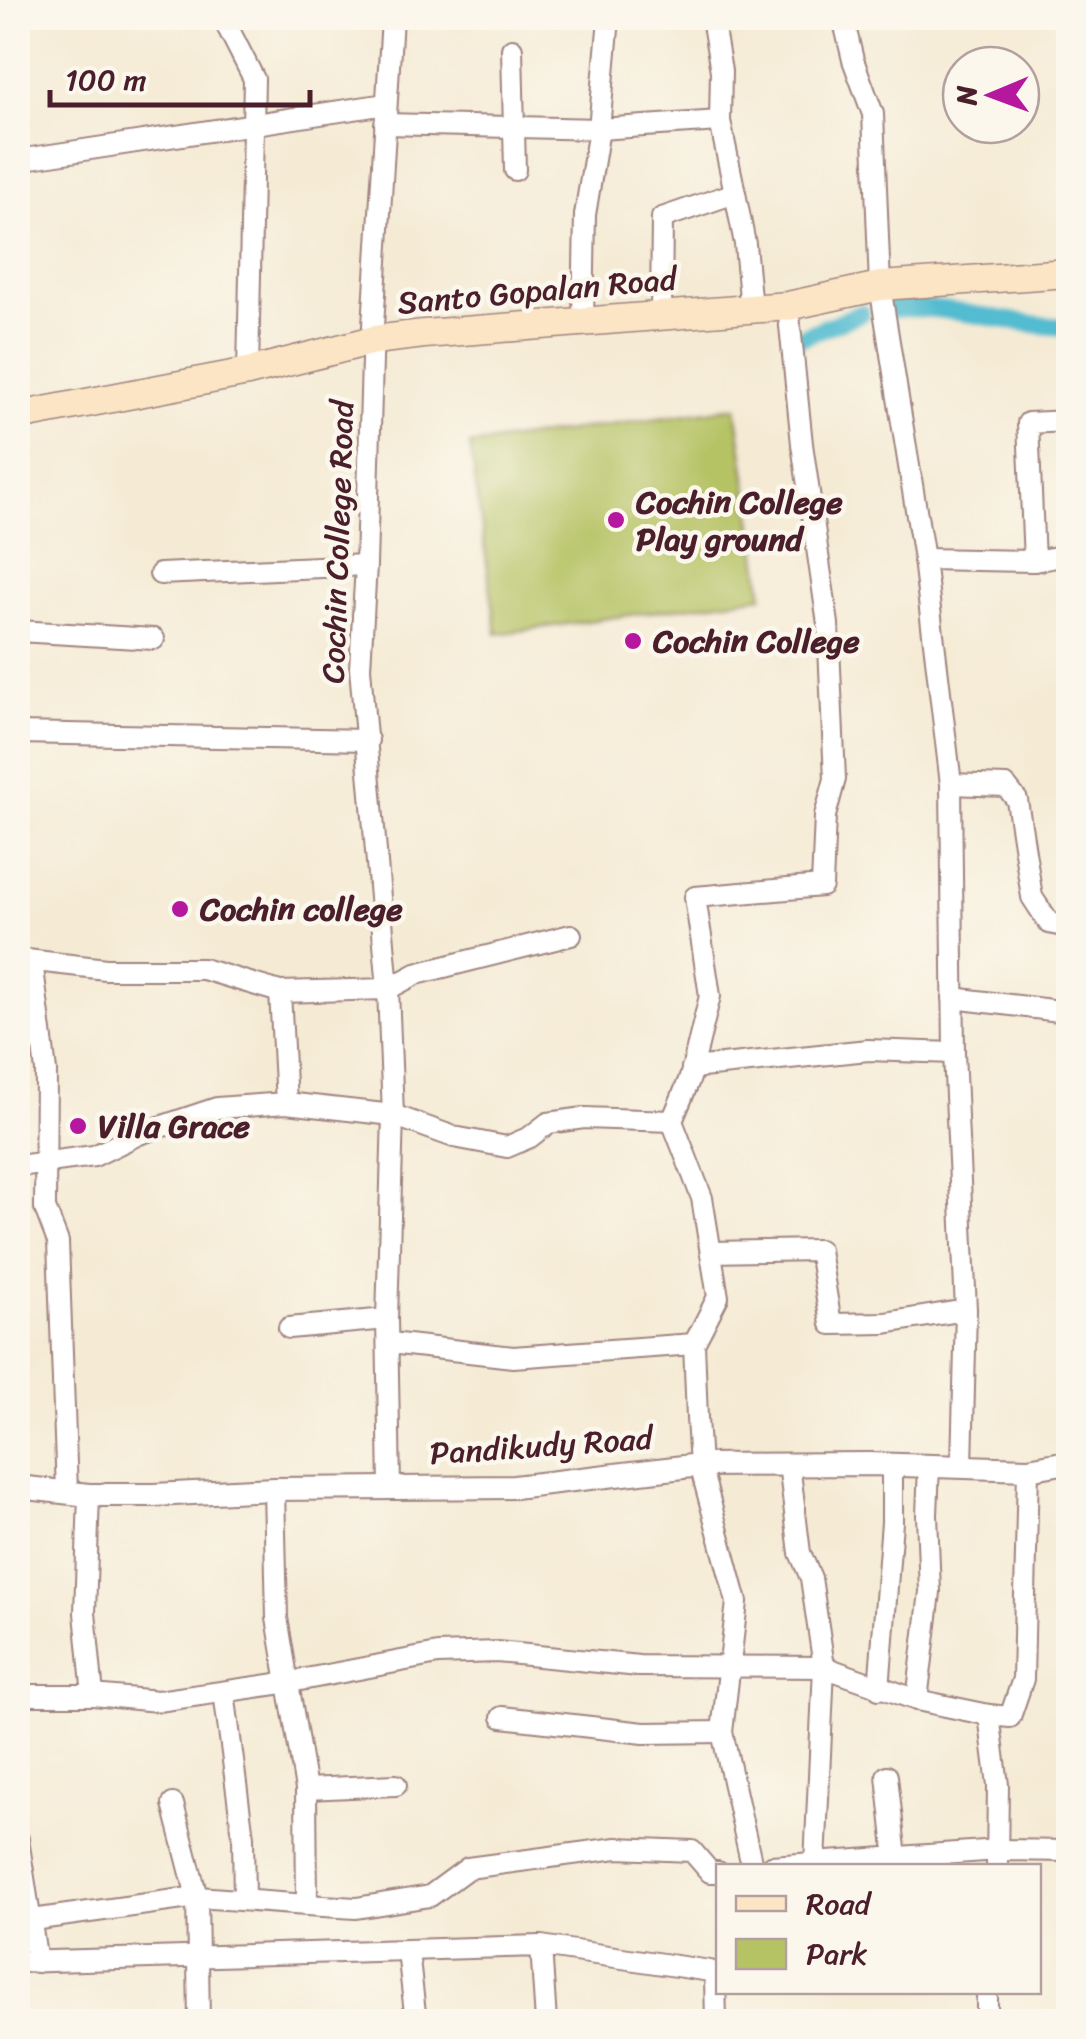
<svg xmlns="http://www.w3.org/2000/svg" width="1086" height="2039" viewBox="0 0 1086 2039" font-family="Sriracha,sans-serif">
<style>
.green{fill:#b6c365;stroke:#807148;stroke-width:2.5}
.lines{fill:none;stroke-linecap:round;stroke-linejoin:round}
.canal{stroke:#53bcd0;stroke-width:18}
.minor-casing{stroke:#a08580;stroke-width:24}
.tertiary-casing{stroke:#a08580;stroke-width:26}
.secondary-casing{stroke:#a08580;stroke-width:31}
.minor{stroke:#fff;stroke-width:20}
.tertiary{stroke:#fff;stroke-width:22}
.secondary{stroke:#fce5c4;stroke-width:28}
.poi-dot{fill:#b5179e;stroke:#fbf7ec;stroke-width:4}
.labels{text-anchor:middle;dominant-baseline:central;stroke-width:9;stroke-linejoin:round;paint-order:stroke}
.street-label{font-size:32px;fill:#4a1f2b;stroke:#fbf7ec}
.poi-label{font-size:32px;font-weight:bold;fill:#4a1f2b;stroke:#fbf7ec;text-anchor:start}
</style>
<rect width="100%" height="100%" fill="#fbf7ec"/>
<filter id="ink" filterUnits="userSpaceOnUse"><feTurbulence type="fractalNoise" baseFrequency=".01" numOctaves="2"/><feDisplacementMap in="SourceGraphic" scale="20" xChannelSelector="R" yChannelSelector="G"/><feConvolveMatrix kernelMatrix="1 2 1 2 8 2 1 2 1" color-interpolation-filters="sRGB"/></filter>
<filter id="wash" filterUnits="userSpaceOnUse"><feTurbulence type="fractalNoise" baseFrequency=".0048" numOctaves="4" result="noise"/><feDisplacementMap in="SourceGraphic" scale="40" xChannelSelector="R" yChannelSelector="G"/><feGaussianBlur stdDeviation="2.25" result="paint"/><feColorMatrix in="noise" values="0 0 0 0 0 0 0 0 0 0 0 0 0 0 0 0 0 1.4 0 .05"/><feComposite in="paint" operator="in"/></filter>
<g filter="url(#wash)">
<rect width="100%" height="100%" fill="#f5ebd5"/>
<path class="green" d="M736,407l27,189 -266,38 -27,-189z"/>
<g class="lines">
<g class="canal">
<path d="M894,309c58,-5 116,17 174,18"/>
<path d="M796,339l65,-26"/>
</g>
</g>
</g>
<g filter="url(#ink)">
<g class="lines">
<g class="minor-casing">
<g id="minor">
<path d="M223,18l31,61 -6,293"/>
<path d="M843,18l10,42 20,54 7,172 44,273 27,225 3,269 12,257 -4,155"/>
<path d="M512,49l3,121"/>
<path d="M385,124l214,5 121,-8 1,-50 -9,-53"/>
<path d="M18,160l368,-56"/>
<path d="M735,193l10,51 6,65"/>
<path d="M661,315l1,-97 73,-25 -15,-72"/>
<path d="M583,320l2,-105 14,-86 10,-111"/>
<path d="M924,559l110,2 34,-6"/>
<path d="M1034,561l-6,-138 40,-2"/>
<path d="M160,574l206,-9"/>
<path d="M18,631l136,8"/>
<path d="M18,733l350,7"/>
<path d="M951,784l55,2 11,14 15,97 17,26 19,4"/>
<path d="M18,959l88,10h97l77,23 108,-3 28,-15 155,-39"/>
<path d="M32,961l14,110 -1,137 13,34 9,250"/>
<path d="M280,992l6,111"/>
<path d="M953,998l115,14"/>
<path d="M692,1068l176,-18 86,3"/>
<path d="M18,1166l76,-10 45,-22 78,-26 69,-5 107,12 61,22 53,10 23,-10 18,-14 36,-5 88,3"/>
<path d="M711,1252l108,-2 12,74 54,-1 81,-13"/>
<path d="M289,1328l98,-9"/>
<path d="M390,1343l123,14 181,-13"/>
<path d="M789,1464l11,89 11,25 13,89 -9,197"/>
<path d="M390,1488l-3,-169 6,-204 -5,-126 -28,-321 6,-103 7,-239 19,-308"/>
<path d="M89,1495l-4,118 8,82"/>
<path d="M18,1687l11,8h64l65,6 132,-19 148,-28 59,-2 142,14 185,1 93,33 72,15 9,70 -1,81"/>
<path d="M879,1689l13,-167v-58"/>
<path d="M224,1692l19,145 1,63"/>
<path d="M917,1700l13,-108 -3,-77 2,-50"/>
<path d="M989,1715l21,2 13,-38 5,-210"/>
<path d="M502,1717l142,16 78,-1"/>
<path d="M887,1776l9,82"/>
<path d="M306,1789l90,-4"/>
<path d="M173,1804l24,93 2,125"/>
<path d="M18,1839l19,123"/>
<path d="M752,1866l-30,-134 15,-130 -37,-137 -3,-47 -3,-74 24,-47 -16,-99 -30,-77 18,-43 20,-82 -15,-99 127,-11 3,-70 10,-37 -7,-155 -26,-180 -14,-138"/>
<path d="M771,1866l228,-16 69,1"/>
<path d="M307,1905l49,3 74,-12 38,-28 149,-20 75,3 18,21h8"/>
<path d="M32,1920l165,-23 110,8 -1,-116 -29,-171 -3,-129"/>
<path d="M541,1946l169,25 5,7 1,44"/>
<path d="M408,1951l8,71"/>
<path d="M18,1962l523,-16 5,76"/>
<path d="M987,1992v30"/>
</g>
</g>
<g class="tertiary-casing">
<path id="tertiary" d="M18,1487l71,8h65l120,-6 240,-2 186,-22 169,-1 159,5 40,-7"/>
</g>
<g class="secondary-casing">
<path id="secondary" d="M18,416l230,-44 126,-32 50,-6 364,-28 92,-20 188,-13"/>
</g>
<use href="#minor" class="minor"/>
<use href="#tertiary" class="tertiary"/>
<use href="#secondary" class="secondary"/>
</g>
</g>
<g class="poi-dot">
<circle cx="616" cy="520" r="10"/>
<circle cx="633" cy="641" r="10"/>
<circle cx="180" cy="909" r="10"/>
<circle cx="78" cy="1126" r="10"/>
</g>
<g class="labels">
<g class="street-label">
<text transform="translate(537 291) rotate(-5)">Santo Gopalan Road</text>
<text transform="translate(338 542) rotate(-88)">Cochin College Road</text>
<text transform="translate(541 1446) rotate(-4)">Pandikudy Road</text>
</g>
<g class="poi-label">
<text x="636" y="502">Cochin College<tspan x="636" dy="37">Play ground</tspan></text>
<text x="653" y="641">Cochin College</text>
<text x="200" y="909">Cochin college</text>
<text x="98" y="1126">Villa Grace</text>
</g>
</g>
<rect width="1086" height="2039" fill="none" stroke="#fbf7ec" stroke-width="60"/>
<rect x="716" y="1864" width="325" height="130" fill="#fbf7ec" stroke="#b4a19f" stroke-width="2.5"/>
<rect x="736" y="1896" width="50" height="15" fill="#fce5c4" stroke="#b4a19f" stroke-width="2.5"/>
<text x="806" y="1914" font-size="30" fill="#4a1f2b">Road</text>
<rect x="736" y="1939" width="50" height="30" fill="#b6c365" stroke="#b4a19f" stroke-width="2.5"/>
<text x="806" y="1964" font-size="30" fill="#4a1f2b">Park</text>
<g transform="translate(991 95) rotate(269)"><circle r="48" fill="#fbf7ec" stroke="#b4a19f" stroke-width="2.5"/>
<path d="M0-8L18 38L0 25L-18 38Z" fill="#b5179e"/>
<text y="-15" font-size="28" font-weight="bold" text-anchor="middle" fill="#4a1f2b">N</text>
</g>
<path d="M50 90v15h260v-15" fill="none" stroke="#4a1f2b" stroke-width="5"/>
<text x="65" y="90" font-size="30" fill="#4a1f2b" stroke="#fbf7ec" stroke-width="8" paint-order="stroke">100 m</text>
</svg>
